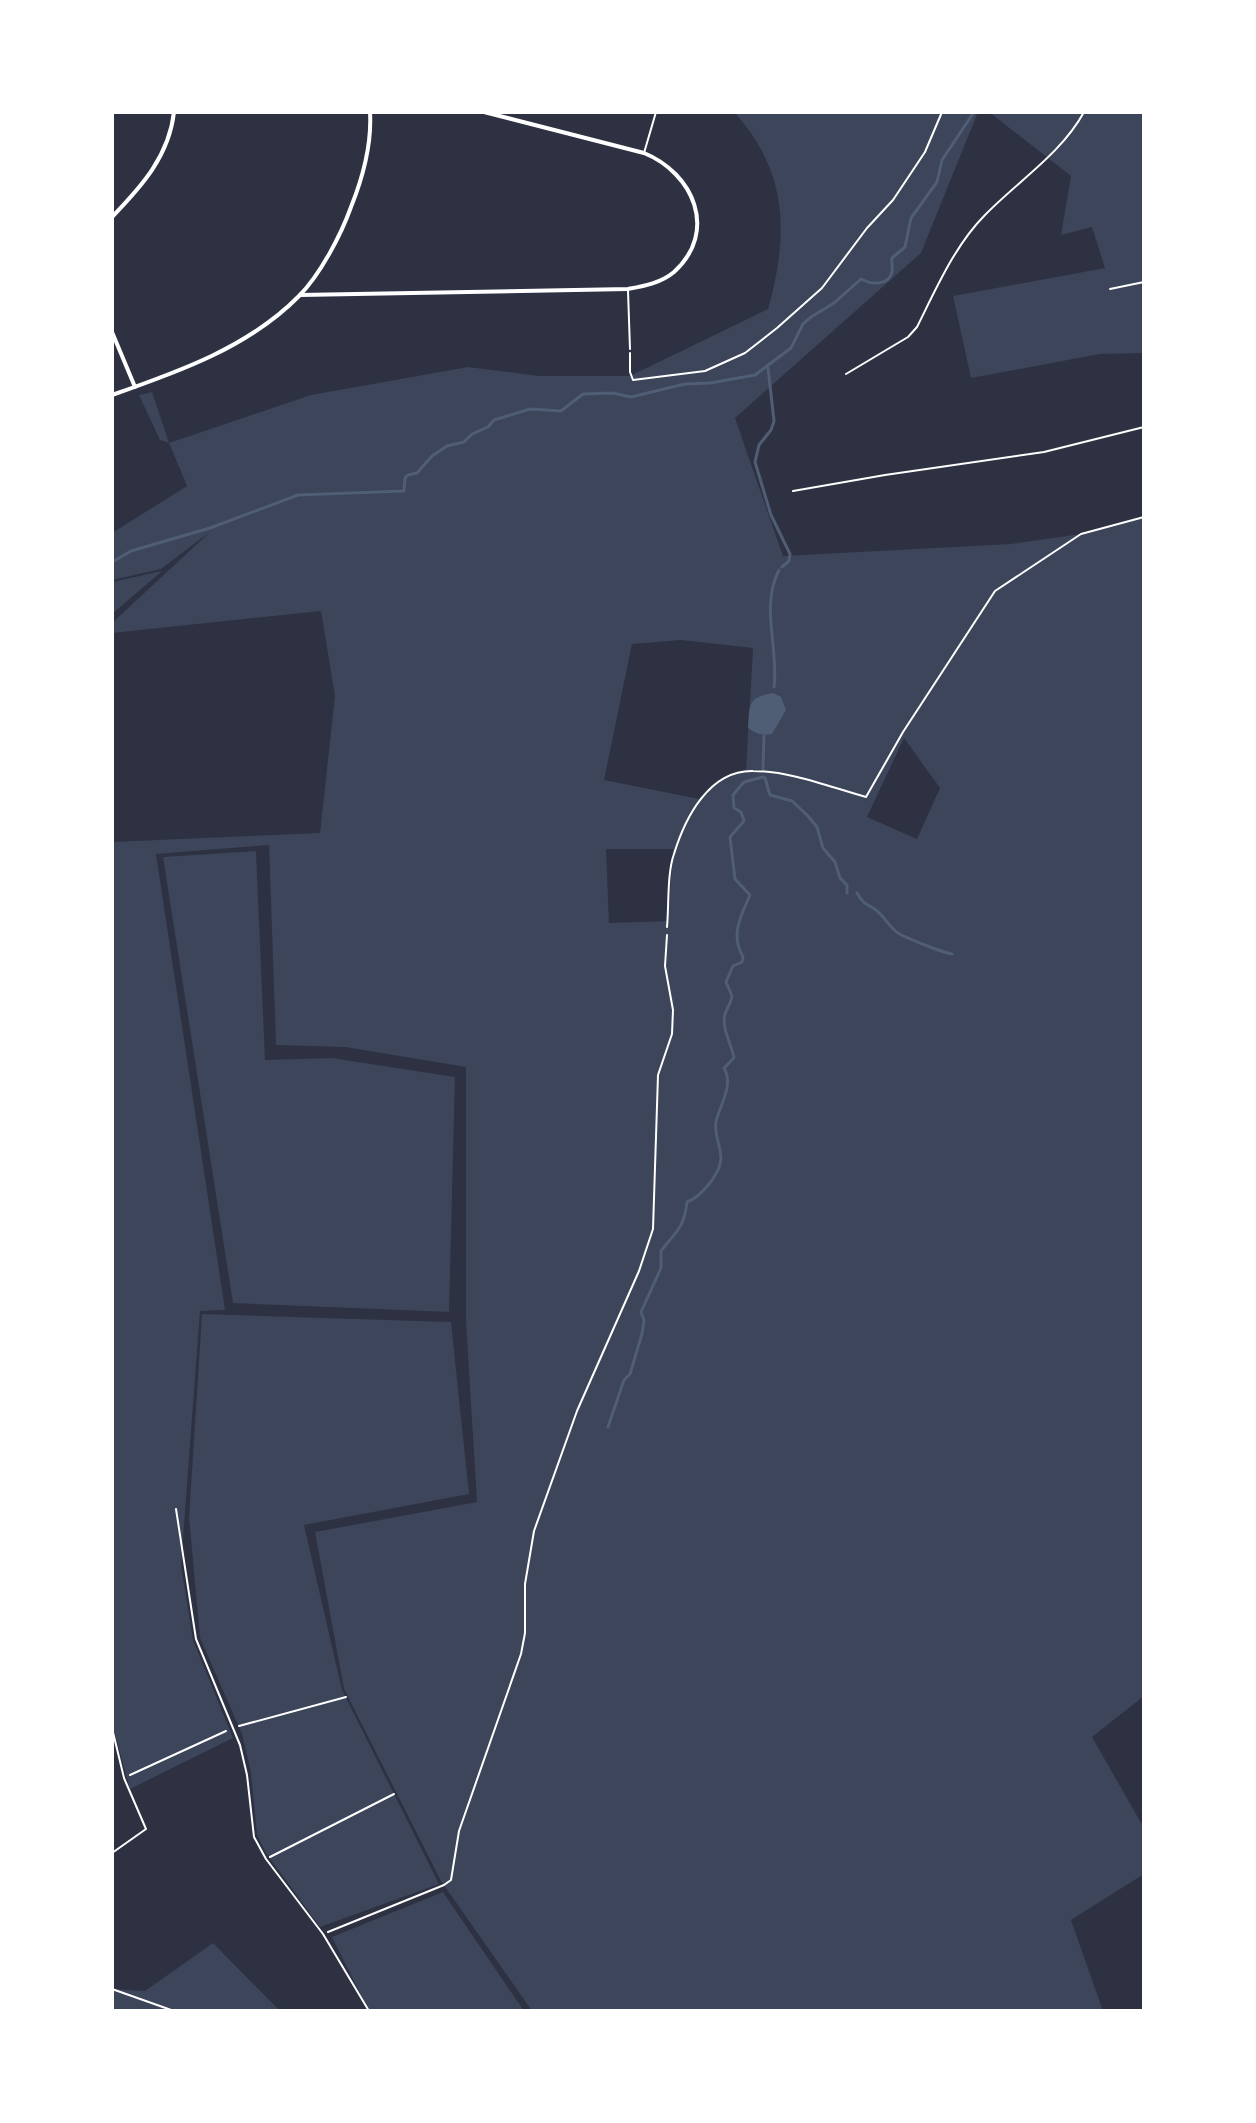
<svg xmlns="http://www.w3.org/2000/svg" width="1256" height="2123" viewBox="0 0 1256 2123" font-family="Commissioner,sans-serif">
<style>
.green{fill:#3c4559;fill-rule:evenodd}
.water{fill:#4f5d75}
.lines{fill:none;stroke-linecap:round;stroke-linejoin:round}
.stream{stroke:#4f5d75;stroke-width:3}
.path{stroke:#fff;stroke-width:2}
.service{stroke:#fff;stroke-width:2}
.minor{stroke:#fff;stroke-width:4}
</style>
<rect width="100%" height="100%" fill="#2d3142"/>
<g class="green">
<path d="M734,112h244l-57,141 -186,165 48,138 228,-12 70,-10 63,-17v1179l-52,41 52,91v46l-73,46 32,91h-571l-91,-130 -97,-192 -29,-157 162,-30 -11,-181v-254l-121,-20 -69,-2 -7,-200 -113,9 69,456 -25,1 -19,254 12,75 40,98 -103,51 -18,-66v-881l208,-9 15,-137 -14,-85 -209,22v-10l99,-92 -50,38 -49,11v-47l75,-47 -18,-43 -9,-3 -21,-45 13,-3 17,51 142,-48 157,-28 71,9h91l138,-67c21,-74 20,-138 -34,-197zM681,640l72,8 -7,122 -21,7 -26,22 -95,-19 28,-136zM904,738l36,50 -23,51 -50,-22zM606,849h67l-5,72 -59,2z"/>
<path d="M989,112h155v241l-44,1 -129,24 -18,-82 152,-28 -13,-41 -31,8 10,-59z"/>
<path d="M162,571l-50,43v-32z"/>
<path d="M256,851l9,209 67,-2 123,19 -6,235 -216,-9 -70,-446z"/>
<path d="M202,1314l249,8 18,172 -165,31 38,165 97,194 -119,43 -54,-74 -9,-18 -6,-62 -9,-39 -42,-96 -11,-121z"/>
<path d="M443,1892l81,119h-155l-37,-74z"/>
<path d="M213,1943l67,68h-168v-22l33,2z"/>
</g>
<path class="water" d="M773,693l8,4 5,13 -14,24c-9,2 -16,0 -24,-6 2,-24 -1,-30 25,-35z"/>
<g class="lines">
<g class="stream">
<path d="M768,368l6,53 -3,9 -12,15 -4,17 16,53 19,39 -1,7 -7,6"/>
<path d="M112,562l19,-11 79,-23 88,-33 106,-4 1,-13 3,-3 9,-2 15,-17 15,-10 17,-4 8,-8 16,-7 6,-7 36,-11 31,2 22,-17 30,-1 18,4 54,-13 25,-1 45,-8 36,-27 12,-24 8,-7 23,-14 27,-24c9,5 27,8 31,-7 1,-5 -1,-10 0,-14l13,-11 6,-29 26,-36 5,-22 32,-48"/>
<path d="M774,687c5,-39 -14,-80 5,-117"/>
<path d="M763,769l1,-33"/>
<path d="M765,778l5,17 22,6 15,14 10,12 6,21 12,14 5,16 7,7v8"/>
<path d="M857,893c7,12 9,10 19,17 8,6 13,17 22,23 8,5 46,20 54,21"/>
<path d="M608,1427l16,-47 6,-6 12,-40 2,-14 -3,-8 20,-44v-17c15,-20 23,-22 26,-49 14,-5 33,-28 34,-43 0,-13 -7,-24 -5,-37 4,-18 18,-36 8,-54l10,-10c-2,-13 -13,-30 -9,-44 2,-6 6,-11 7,-18l-6,-14 7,-16 9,-4 1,-5c-13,-23 -2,-41 7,-62l-15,-16 -5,-42 14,-16 -3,-9 -7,-4 -1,-13 11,-13 19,-5"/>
</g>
<g class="path">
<path d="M630,353v19l3,8 72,-9 40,-18 32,-25 45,-40 45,-60 26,-28 32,-48 17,-40"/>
<path d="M239,1726l107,-29"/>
<path d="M130,1775l96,-44"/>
<path d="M270,1857l124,-63"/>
<path d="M328,1932l116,-47 7,-5 8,-49 62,-177 4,-21v-49l9,-53 43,-120 62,-140 14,-42 5,-154 14,-41 1,-24 -8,-44 2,-31"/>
</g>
<g class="service">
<path d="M644,153l12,-41"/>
<path d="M1110,289l34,-7"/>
<path d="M628,291l2,58"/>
<path d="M846,374l62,-37 9,-10c19,-38 38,-82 68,-112 33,-34 76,-61 99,-103"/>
<path d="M793,491l92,-16 159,-23 100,-25"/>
<path d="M667,927c2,-21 0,-54 7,-73 11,-36 35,-84 79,-83 37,0 77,16 113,26l37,-65 92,-141 86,-57 63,-17"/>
<path d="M176,1509l20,130 44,106 7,30 7,62 12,22 57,75 46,77"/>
<path d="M112,1728l12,50 22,51 -34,24"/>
<path d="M112,1989l62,22"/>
</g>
<g class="minor">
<path d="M112,217c30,-31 57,-61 62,-105"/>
<path d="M300,295l328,-6c16,-3 33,-6 46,-17 45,-41 19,-99 -30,-119l-160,-41"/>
<path d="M112,332l23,55"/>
<path d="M112,395c66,-23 137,-48 187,-99 21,-21 42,-61 52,-89 12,-30 21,-62 19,-95"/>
</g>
</g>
<rect width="1256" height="2123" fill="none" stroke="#ffffff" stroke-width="228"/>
</svg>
